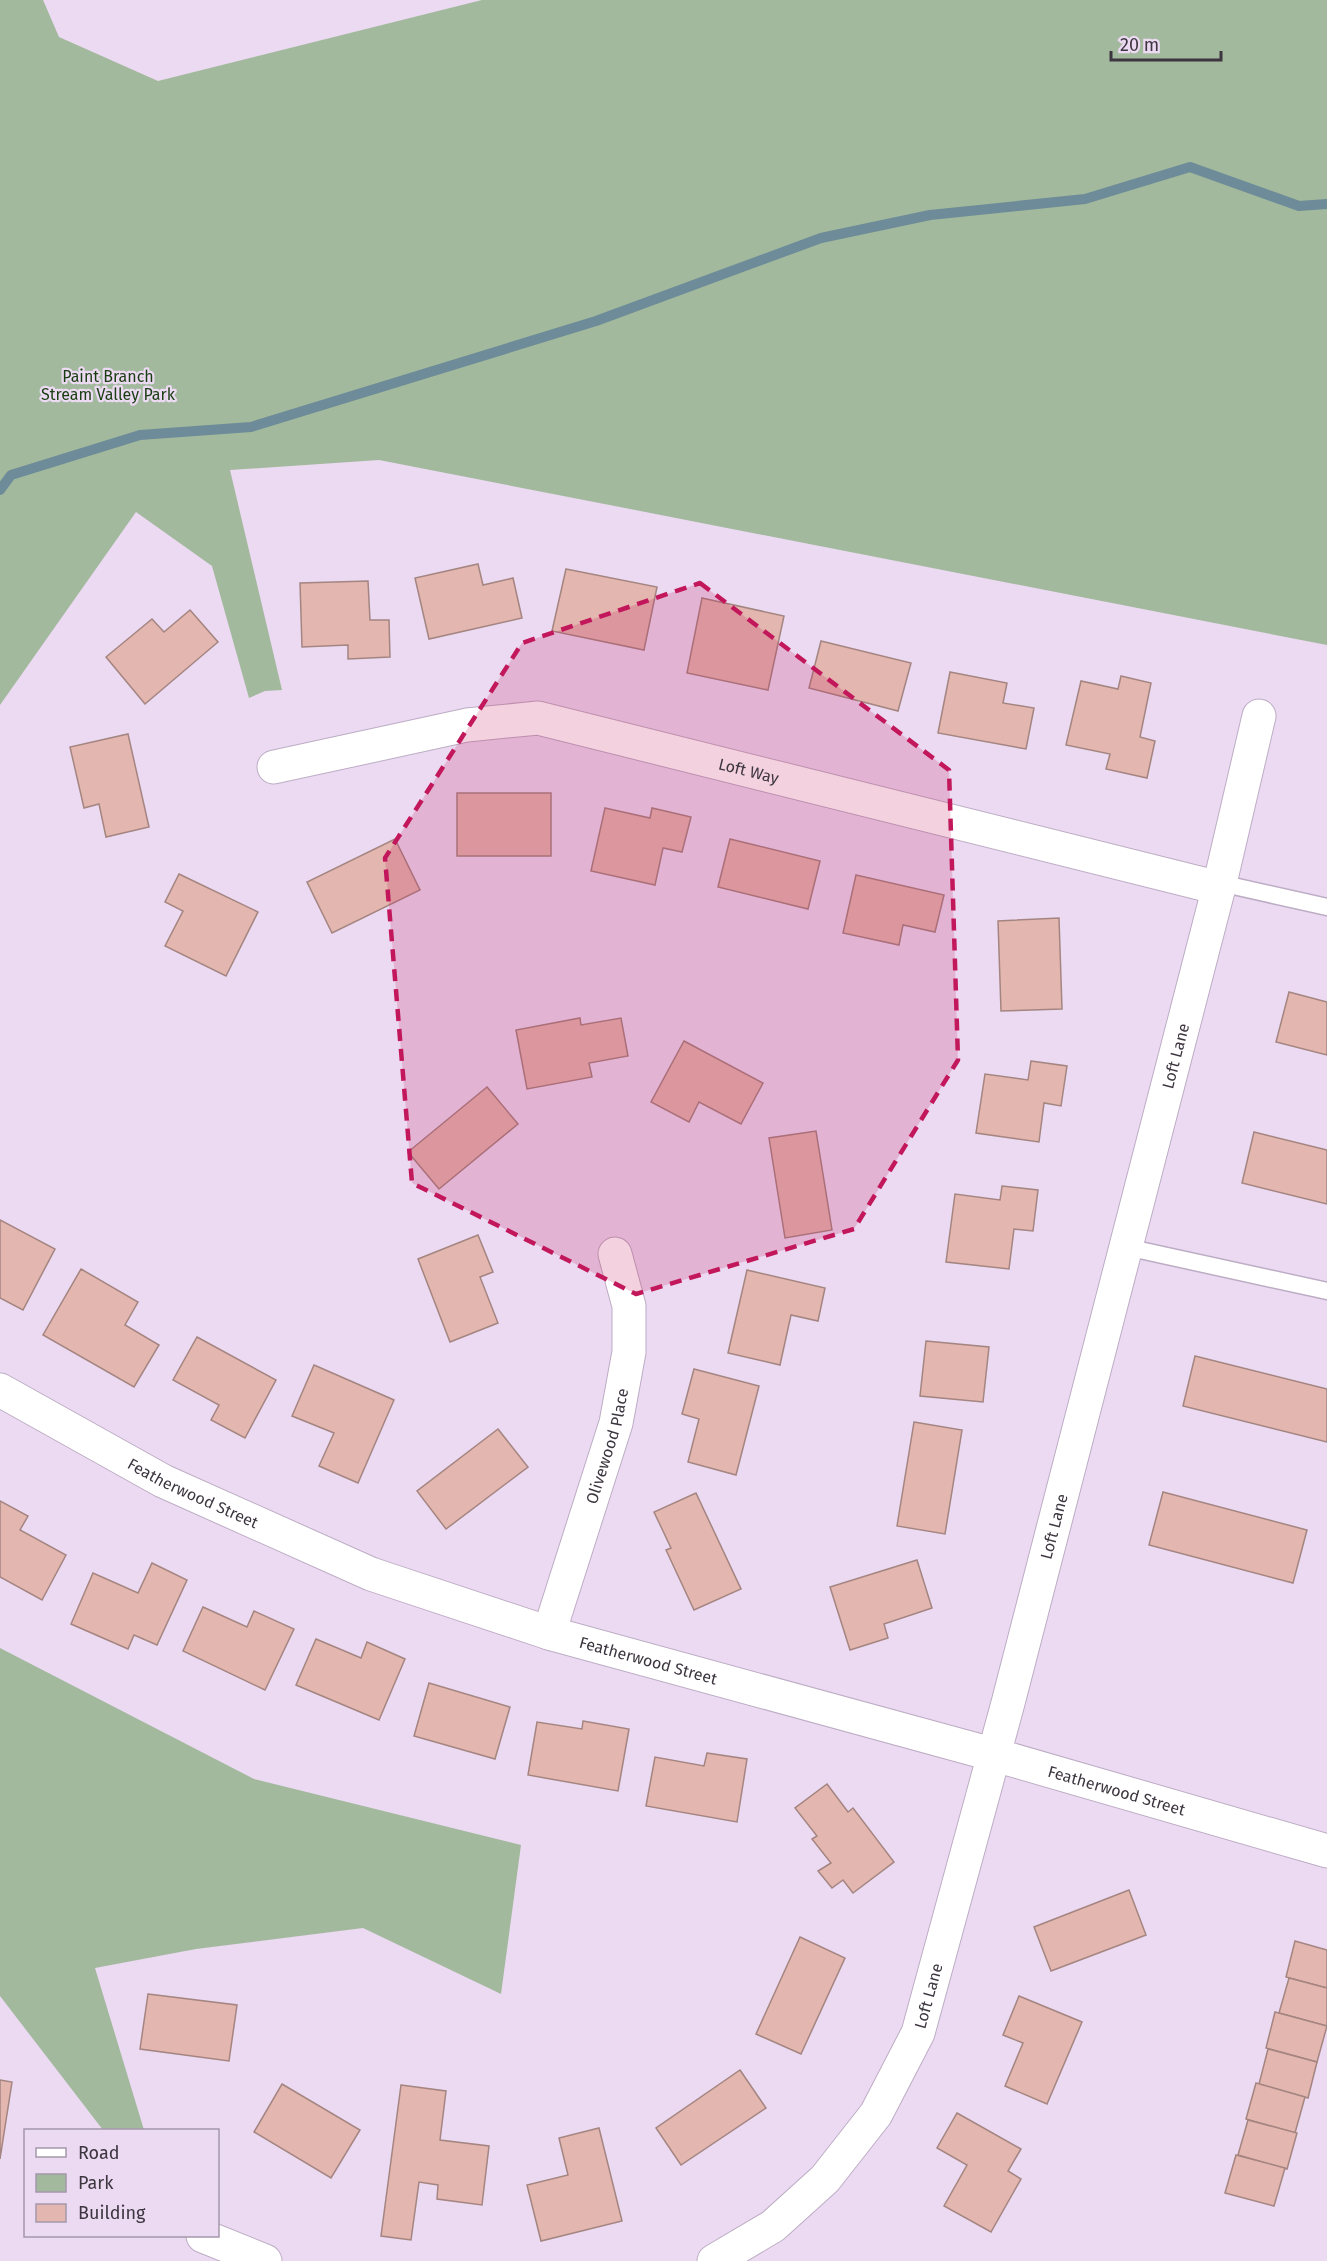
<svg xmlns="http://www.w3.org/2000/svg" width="1327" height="2261" viewBox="0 0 1327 2261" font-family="'Fira Sans',sans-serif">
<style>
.green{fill:#a2b99d}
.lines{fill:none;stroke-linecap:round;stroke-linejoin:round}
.stream{stroke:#6d8b98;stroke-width:10}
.building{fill:#e3b6af;stroke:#a48581;stroke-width:1.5}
.lane-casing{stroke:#bdadc4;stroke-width:19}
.street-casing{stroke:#bdadc4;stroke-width:35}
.lane{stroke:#fff;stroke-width:16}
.street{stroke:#fff;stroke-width:33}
.marked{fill:#c2185b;fill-opacity:0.2;stroke:#c2185b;stroke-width:4.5;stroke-dasharray:12 8;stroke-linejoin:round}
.labels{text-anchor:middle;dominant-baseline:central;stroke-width:4.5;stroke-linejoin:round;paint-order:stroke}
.park-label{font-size:16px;fill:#193d10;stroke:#ebdaf2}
.street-label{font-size:16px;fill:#3d3640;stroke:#ebdaf2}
</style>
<rect width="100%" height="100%" fill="#ebdaf2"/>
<g class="green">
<path d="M0,0h43l16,37 99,44 324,-81h845v645l-948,-185 -149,10 52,220 -17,1 -16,7 -37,-132 -76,-54 -136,193z"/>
<path d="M0,1648l254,131 267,66 -20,149 -138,-66 -167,21 -101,19 49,162h-41l-103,-134z"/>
</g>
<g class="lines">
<path class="stream" d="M0,490l11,-15 129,-40 111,-8 345,-106 225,-83 109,-23 155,-16 105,-32 109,39 28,-2"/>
</g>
<g class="building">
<path d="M478,564l5,21 30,-7 9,40 -93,21 -14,-61z"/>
<path d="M566,569l91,18 -13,63 -92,-19z"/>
<path d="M368,581l2,39h19l1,37 -42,2v-14l-46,2 -2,-64z"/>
<path d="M702,598l82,18 -16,74 -81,-17z"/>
<path d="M190,610l28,32 -73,62 -39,-47 46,-38 12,13z"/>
<path d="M821,641l90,22 -13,48 -89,-23z"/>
<path d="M950,672l57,11 -4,20 31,5 -8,41 -88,-16z"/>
<path d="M1121,676l30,7 -11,54 15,4 -8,37 -41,-9 4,-15 -44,-9 15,-64 37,8z"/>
<path d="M128,734l21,93 -43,10 -7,-33 -15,4 -14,-61z"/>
<rect x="457" y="793" width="94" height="63"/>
<path d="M605,808l45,10 2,-10 39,9 -9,35 -19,-4 -8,37 -64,-14z"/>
<path d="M395,839l25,51 -88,43 -25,-51z"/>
<path d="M730,839l90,22 -12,48 -90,-22z"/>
<path d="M179,874l79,38 -32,64 -61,-30 18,-35 -18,-9z"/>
<path d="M856,875l88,20 -9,37 -32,-7 -4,20 -56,-12z"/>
<path d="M1059,918l3,91 -61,2 -3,-90z"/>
<path d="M1289,992l38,10v53l-51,-13z"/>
<path d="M580,1018l1,7 40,-7 7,38 -39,7 3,14 -65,12 -11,-59z"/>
<path d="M684,1041l79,42 -22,41 -42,-22 -10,20 -38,-20z"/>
<path d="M1031,1061l36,5 -6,40 -17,-3 -5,39 -63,-9 9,-59 43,6z"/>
<path d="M487,1087l31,37 -79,65 -31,-37z"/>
<path d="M816,1131l16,99 -47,8 -16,-100z"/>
<path d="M1254,1132l73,18v54l-85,-21z"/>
<path d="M1002,1186l36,4 -5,41 -19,-2 -5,40 -63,-7 9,-68 45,6z"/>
<path d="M0,1220l55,29 -32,61 -23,-12z"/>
<path d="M478,1235l15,37 -13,5 18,46 -48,19 -32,-83z"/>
<path d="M81,1269l57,33 -13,23 34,20 -25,42 -91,-52z"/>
<path d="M747,1270l78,18 -7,33 -27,-6 -11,50 -52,-12z"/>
<path d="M197,1337l79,43 -31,58 -34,-18 8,-15 -46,-25z"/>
<path d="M926,1341l63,6 -6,55 -63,-6z"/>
<path d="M1195,1356l132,33v53l-144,-36z"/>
<path d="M314,1365l80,35 -36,83 -39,-17 15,-33 -42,-17z"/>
<path d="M694,1369l65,17 -23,89 -48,-13 11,-43 -17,-5z"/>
<path d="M914,1422l48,8 -17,104 -48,-8z"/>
<path d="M498,1429l30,38 -82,62 -29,-38z"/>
<path d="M1163,1492l144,38 -14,53 -144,-38z"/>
<path d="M696,1493l45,96 -47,21 -28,-60 5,-2 -17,-36z"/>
<path d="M0,1501l28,15 -8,14 46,25 -24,45 -42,-23z"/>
<path d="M917,1560l15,48 -48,16 4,14 -38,12 -20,-63z"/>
<path d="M152,1563l35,17 -30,65 -23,-10 -6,14 -57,-25 22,-51 45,20z"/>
<path d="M203,1607l44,20 7,-16 40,18 -29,61 -82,-39z"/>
<path d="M316,1639l45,19 6,-16 38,17 -26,61 -83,-35z"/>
<path d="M429,1683l81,24 -15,52 -81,-23z"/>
<path d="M583,1721l46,8 -11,62 -90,-16 9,-53 45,7z"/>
<path d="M707,1753l40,6 -10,63 -91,-16 9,-49 49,9z"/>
<path d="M827,1784l21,28 5,-4 41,54 -41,31 -10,-13 -11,8 -14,-17 13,-8 -19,-24 5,-3 -22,-28z"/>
<path d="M1129,1890l17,45 -95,36 -17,-44z"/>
<path d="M800,1937l45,21 -44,96 -45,-20z"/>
<path d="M1295,1941l32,9v38l-41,-11z"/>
<path d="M1289,1978l38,10v38l-48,-13z"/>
<path d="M148,1994l89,11 -8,56 -89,-12z"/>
<path d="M1019,1996l63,26 -35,82 -42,-18 18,-43 -20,-8z"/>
<path d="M1275,2012l52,14 -10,36 -51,-14z"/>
<path d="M1268,2049l49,13 -9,36 -49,-14z"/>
<path d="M740,2070l26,38 -85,57 -25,-37z"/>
<path d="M0,2080l12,2 -12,77z"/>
<path d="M1256,2083l49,14 -10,36 -49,-14z"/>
<path d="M282,2084l78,46 -29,48 -77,-46z"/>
<path d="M401,2085l45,6 -6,49 49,6 -7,59 -45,-6 1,-14 -19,-3 -8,58 -30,-4z"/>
<path d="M957,2113l64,36 -13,22 13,8 -30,53 -47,-26 23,-41 -30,-17z"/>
<path d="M1248,2120l49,13 -10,36 -49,-14z"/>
<path d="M599,2128l23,93 -81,20 -14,-56 41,-10 -9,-37z"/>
<path d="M1236,2155l49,13 -11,38 -49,-13z"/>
</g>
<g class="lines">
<g class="lane-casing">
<g id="lane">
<path d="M1220,883l107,24"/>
<path d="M1126,1247l201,44"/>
</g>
</g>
<g class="street-casing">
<g id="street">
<path id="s1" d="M274,767l193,-42 71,-7 681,170"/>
<path id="s2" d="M0,1390l163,91 208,93 178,59 446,122 332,96"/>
<path id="s3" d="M549,1633l67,-210 13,-71v-46l-14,-52"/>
<path d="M203,2236l62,25"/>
<path id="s4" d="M714,2261l59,-35 52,-47 51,-65 42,-81 90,-330 212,-820 39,-167"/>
</g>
</g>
<use href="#lane" class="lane"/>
<use href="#street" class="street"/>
</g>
<path class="marked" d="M700,583l249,187 9,290 -104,169 -218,65 -224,-111 -27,-325 137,-215z"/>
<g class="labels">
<g class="park-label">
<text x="108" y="376">Paint Branch<tspan x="108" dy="18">Stream Valley Park</tspan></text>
</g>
<g class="street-label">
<text stroke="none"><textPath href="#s1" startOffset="486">Loft Way</textPath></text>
<text stroke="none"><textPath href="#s4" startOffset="1323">Loft Lane</textPath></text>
<text stroke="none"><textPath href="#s3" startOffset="196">Olivewood Place</textPath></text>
<text stroke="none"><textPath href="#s2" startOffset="219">Featherwood Street</textPath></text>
<text stroke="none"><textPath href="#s4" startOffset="837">Loft Lane</textPath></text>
<text stroke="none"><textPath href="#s2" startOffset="705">Featherwood Street</textPath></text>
<text stroke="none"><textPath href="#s2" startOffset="1191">Featherwood Street</textPath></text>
<text stroke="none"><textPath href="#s4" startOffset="351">Loft Lane</textPath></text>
</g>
</g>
<rect x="24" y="2129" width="195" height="108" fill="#ebdaf2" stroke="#a598ab" stroke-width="1.5"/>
<rect x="36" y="2148" width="30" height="9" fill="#ffffff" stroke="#a598ab" stroke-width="1.5"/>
<text x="78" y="2159" font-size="18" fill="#3d3640">Road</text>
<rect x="36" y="2174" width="30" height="18" fill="#a2b99d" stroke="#a598ab" stroke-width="1.5"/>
<text x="78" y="2189" font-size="18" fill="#3d3640">Park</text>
<rect x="36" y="2204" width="30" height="18" fill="#e3b6af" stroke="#a598ab" stroke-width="1.5"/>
<text x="78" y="2219" font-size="18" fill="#3d3640">Building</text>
<path d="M1111 51v9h110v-9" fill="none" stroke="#3d3640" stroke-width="3"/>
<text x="1120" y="51" font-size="18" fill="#3d3640" stroke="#ebdaf2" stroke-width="4.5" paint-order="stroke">20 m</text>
</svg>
